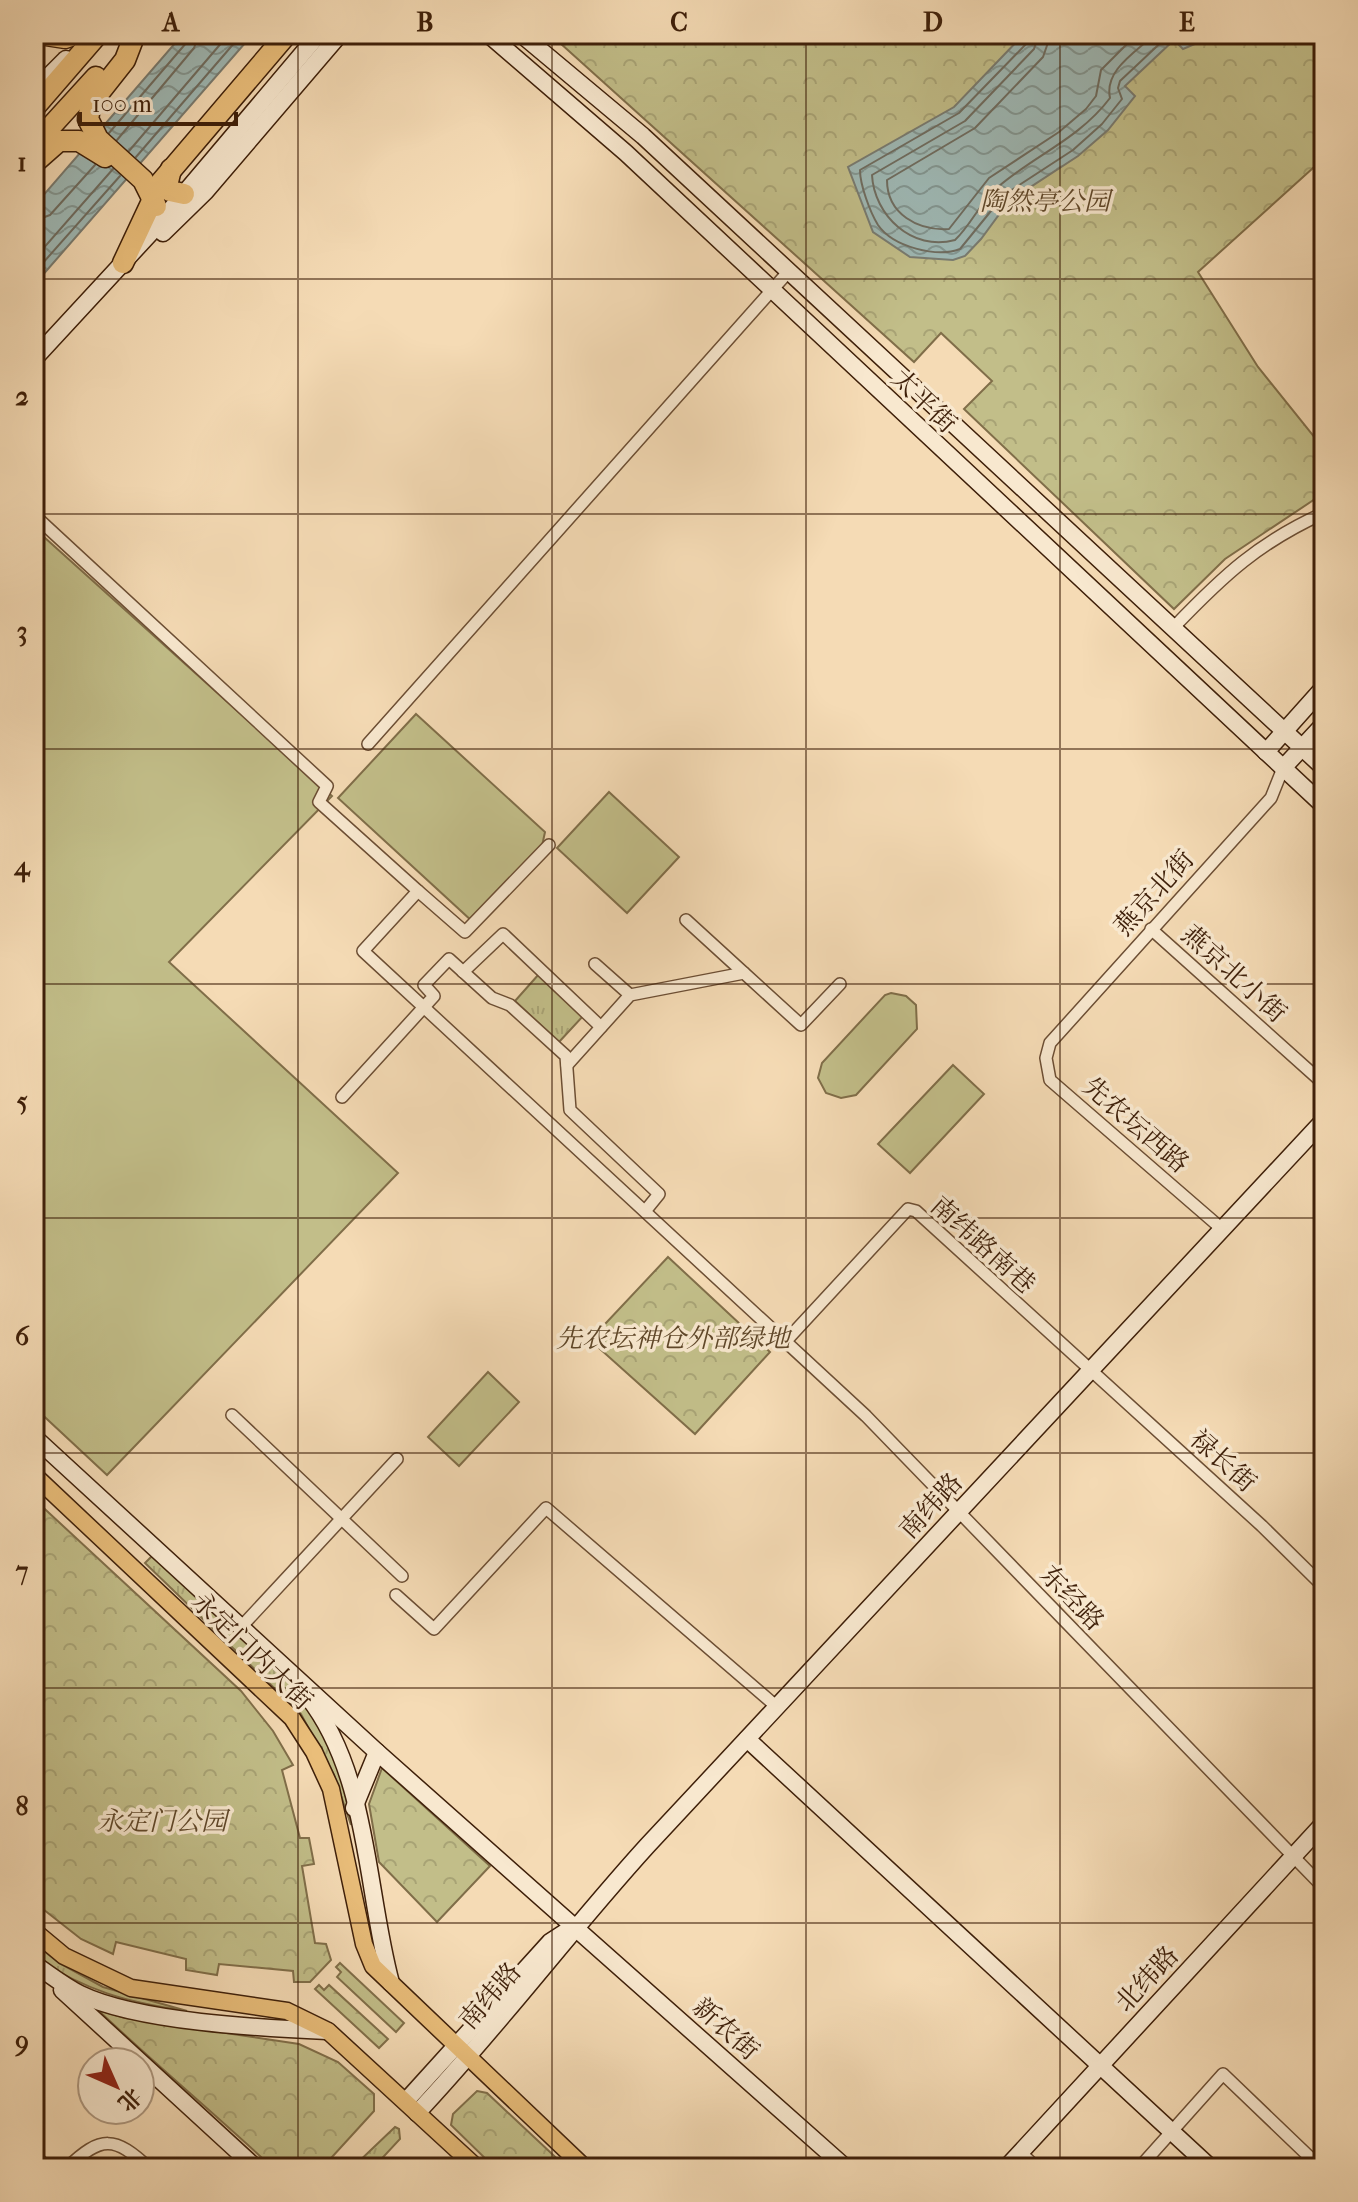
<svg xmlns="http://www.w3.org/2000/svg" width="1358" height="2202" viewBox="0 0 1358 2202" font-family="'IM FELL French Canon','Noto Serif SC',serif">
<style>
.grass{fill:url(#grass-tufts);stroke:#806e49;stroke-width:2}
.forest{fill:url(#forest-firs);stroke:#806e49;stroke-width:2}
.park{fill:url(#park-crowns);stroke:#806e49;stroke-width:2}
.pitch{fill:#c2be89;stroke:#806e49;stroke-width:2}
.water{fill:url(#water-waves);stroke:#787b71;stroke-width:2}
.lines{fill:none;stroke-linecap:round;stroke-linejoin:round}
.shore{stroke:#6e6c60;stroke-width:2}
.street-casing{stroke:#6c4e34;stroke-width:14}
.secondary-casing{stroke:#3e1f09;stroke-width:19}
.primary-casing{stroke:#3e1f09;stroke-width:19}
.highway-casing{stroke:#3e1f09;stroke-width:23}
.street{stroke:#f8e8cf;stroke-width:11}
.secondary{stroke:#f8e8cf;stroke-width:16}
.primary{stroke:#eabe7a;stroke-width:16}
.highway{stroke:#eabe7a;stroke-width:20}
.grid{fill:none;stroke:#3e1f09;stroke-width:2;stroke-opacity:0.55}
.labels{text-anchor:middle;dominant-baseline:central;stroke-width:7;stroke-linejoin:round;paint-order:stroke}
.park-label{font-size:26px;font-style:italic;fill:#5f4729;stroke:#f8e8cf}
.street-label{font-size:26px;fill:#3e1f09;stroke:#f8e8cf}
.neatline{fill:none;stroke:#3e1f09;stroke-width:3}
.grid-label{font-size:26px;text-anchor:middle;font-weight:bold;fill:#3e1f09}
</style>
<defs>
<pattern id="grass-tufts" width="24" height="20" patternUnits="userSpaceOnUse" patternTransform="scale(2)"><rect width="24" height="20" fill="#c2be89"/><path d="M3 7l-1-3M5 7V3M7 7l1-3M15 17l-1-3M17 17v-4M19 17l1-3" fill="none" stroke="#a8a375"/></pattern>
<pattern id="forest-firs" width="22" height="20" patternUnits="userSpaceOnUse" patternTransform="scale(2)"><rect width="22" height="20" fill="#c2be89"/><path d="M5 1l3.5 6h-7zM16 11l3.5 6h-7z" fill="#a8a375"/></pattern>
<pattern id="park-crowns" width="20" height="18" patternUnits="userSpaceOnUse" patternTransform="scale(2)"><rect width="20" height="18" fill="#c2be89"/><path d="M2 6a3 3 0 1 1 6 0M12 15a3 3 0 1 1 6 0" fill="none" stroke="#a8a375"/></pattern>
<pattern id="water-waves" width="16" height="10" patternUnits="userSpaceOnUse" patternTransform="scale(2)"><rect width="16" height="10" fill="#9eb9b6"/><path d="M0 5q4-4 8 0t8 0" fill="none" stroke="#829692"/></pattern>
</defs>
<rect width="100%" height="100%" fill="#f5dbb5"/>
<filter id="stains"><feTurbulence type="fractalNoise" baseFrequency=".0025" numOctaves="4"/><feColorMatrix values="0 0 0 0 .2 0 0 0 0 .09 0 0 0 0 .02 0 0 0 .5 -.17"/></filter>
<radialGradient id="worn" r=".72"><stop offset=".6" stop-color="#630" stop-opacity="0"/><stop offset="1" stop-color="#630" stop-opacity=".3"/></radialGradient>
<g class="grass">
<path d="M539,974l45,41 -25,27 -44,-41z"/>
<path d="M155,1553c66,63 151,123 183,212 7,19 9,41 13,60l-17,-50 -33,-61 -156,-151z"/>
<path d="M34,1943l25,20 44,24 84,24c-62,-9 -100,-20 -153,-54z"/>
<path d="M395,2127l4,2 1,10 -27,29h-21z"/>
</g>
<g class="forest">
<path d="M340,1963l64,60 -8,9 -59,-55 4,-5 -5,-5z"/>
<path d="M319,1985l5,5 5,-5 59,54 -9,9 -64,-59z"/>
</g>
<g class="park">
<path d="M550,34h774v124l-126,114 60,95 66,82v44l-99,66 -51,50 -210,-200 28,-28 -51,-48 -27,29z"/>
<path d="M668,1257l102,95 -75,82 -105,-94z"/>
<path d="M34,1499l207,192 32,40 20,34 -11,5 18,68h9l5,26 -12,2 13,77 11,1 5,16 -21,22h-16l-1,-11 -74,-7 -2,11 -31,-5v-11l-70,-17 -3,12 -32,-15 -47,-37z"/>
<path d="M382,1768l108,98 -53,56 -58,-60 -10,-58z"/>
<path d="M98,2010l27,8 174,26 39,18 36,32v17l-52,57h-49c-58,-54 -118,-104 -175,-158z"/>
<path d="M477,2091l10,2 80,75h-72l-44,-43 2,-11z"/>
</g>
<g class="pitch">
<path d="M34,528l298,268 -163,166 229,211 -291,302 -73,-68z"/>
<path d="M416,714l129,118 -3,14 -69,76 -135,-124z"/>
<path d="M609,792l70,65 -52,56 -70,-65z"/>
<path d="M891,993l15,3 10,9 1,24 -61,66 -15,3 -15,-5 -8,-15 4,-15 63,-68z"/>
<path d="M953,1065l31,29 -74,79 -32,-29z"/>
<path d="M488,1372l31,30 -60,64 -31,-29z"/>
</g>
<g class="water">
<path d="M183,34h70l-219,251v-79z"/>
<path d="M1024,34h194l-35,15 -9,-9 -49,46 10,10 -27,34 -30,26 -69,45 -28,38 -16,17 -12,4 -43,-3 -37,-25 -25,-65 106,-60z"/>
</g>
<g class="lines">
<g class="shore">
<path d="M1029,34l-2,9 -68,70 -99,57c0,15 10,42 18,55 15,22 59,33 82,24l44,-54 69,-45 29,-26 20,-25 -4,-11 2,-7 50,-47"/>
<path d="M1039,34l-5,15 -69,72 -93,54c2,40 40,77 83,65 16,-15 26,-39 43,-53 37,-32 81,-48 112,-89 -6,-28 26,-46 45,-64"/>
<path d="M1051,34l-8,23 -68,71 -88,52c0,34 31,51 62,49l40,-51 70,-46 27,-23 10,-13 5,-26 36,-36"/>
<path d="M109,133l78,-91 1,-8"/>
<path d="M117,140l77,-92 5,-14"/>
<path d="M129,151l100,-117"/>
<path d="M136,157l106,-123"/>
<path d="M34,221l16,-6 45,-50"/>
<path d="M34,259l79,-90"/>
<path d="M34,273l86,-97"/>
</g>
<g class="street-casing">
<g id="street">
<path d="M34,515l293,271 -8,16 99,89 -55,60 503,465 458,472"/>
<path d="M1175,626c48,-50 84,-84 149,-113"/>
<path d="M368,744l421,-473"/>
<path d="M418,891l47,41 84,-87"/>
<path d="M686,920l58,53"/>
<path d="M1151,929l173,155"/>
<path d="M595,964l35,31"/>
<path d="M463,972l40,-38 98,93"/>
<path d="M567,1065l63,-70 114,-22 57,52 39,-41"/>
<path d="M342,1097l92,-101 -10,-11 25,-26 43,39 18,7 56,51 4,54 89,84 -13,16"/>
<path d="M1222,1229l-172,-149 -4,-22 4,-15 221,-245 12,-30"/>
<path d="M785,1342l123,-133 8,2 346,315 62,61"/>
<path d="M232,1415l170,161"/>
<path d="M396,1595l38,34 112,-121 231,199"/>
<path d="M242,1626l155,-167"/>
<path d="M1020,2152l17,16"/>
<path d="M34,2155l14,13"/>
<path d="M67,2168c34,-33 48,-32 82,0"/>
<path d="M1139,2168l84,-94 98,94"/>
</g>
</g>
<g class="secondary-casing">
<g id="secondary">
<path d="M488,34l138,119 698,653"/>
<path d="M521,34l122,102 681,632"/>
<path d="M34,91l32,-32"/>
<path d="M163,233l42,-41 135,-158"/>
<path d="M34,359l122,-132 163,-193"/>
<path d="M1266,752l58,-65"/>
<path d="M1283,768l41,-44"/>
<path d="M34,1437l343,315 469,416"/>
<path d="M308,1697c61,78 58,194 83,286"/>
<path d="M747,1739l464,429"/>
<path d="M354,1808l23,-56"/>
<path d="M34,1964c15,10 30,22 46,30 58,28 181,34 247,37"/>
<path d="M62,1990l194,178"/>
<path d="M406,2101l144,-159 20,-13"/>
<path d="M417,2113c81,-86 151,-180 230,-267l677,-726"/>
<path d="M1006,2168l318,-345"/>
</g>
</g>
<g class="primary-casing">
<g id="primary">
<path d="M34,1475l258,243 22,34 17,37 33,155 9,22 212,202"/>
<path d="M34,1931l30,25 67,32 156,23 41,20 149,137"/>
</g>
</g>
<g class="highway-casing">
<g id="highway">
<path d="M39,34l26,4 11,-4"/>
<path d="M135,34l-10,26 -34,43 -3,16 10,20 45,41 13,26"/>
<path d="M34,108l64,-74"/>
<path d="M34,145l62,-68"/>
<path d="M34,163l25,-22h20l26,16"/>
<path d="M171,169l-4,17 3,5 14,3"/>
<path d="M123,263l38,-81 126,-148"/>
</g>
</g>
<use href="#street" class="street"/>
<use href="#secondary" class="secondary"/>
<use href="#primary" class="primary"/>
<use href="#highway" class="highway"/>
</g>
<path class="grid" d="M298,34v2134M552,34v2134M806,34v2134M1060,34v2134M34,279h1290M34,514h1290M34,749h1290M34,984h1290M34,1218h1290M34,1453h1290M34,1688h1290M34,1923h1290"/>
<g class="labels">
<g class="park-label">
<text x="1045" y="201">陶然亭公园</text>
<text x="673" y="1338">先农坛神仓外部绿地</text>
<text x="162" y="1821">永定门公园</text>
</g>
<g class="street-label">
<text transform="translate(924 401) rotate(44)">太平街</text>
<text transform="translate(1154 893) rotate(-48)">燕京北街</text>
<text transform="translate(1234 974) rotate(42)">燕京北小街</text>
<text transform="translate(1136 1125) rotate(41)">先农坛西路</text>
<text transform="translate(983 1245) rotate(42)">南纬路南巷</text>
<text transform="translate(1223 1461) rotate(42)">禄长街</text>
<text transform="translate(931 1506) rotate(-47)">南纬路</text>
<text transform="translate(1072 1598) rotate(46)">东经路</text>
<text transform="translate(252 1651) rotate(44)">永定门内大街</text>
<text transform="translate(1147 1979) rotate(-47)">北纬路</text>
<text transform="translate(490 1996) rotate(-49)">南纬路</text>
<text transform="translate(726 2029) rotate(42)">新农街</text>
</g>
</g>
<rect width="1358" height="2202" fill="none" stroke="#f5dbb5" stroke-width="88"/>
<g transform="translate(116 2086) rotate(135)"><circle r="38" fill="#f8e8cf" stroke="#ae9880" stroke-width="2"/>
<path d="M0-6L14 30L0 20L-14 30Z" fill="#8f2418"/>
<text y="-12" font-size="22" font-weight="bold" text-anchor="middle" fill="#3e1f09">北</text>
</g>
<path d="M80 112v12h156v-12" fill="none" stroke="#3e1f09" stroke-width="4"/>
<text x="92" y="112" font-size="24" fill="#3e1f09" stroke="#f8e8cf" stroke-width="6" paint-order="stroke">100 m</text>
<rect x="44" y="44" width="1270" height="2114" class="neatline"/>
<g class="grid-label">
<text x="171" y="31">A</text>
<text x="425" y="31">B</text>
<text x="679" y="31">C</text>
<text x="933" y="31">D</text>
<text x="1187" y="31">E</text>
<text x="22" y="171">1</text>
<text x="22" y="405">2</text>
<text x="22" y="640">3</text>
<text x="22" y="875">4</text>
<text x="22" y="1110">5</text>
<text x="22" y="1345">6</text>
<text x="22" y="1580">7</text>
<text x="22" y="1815">8</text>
<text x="22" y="2050">9</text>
</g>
<rect width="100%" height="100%" filter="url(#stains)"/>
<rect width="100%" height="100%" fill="url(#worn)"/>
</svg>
